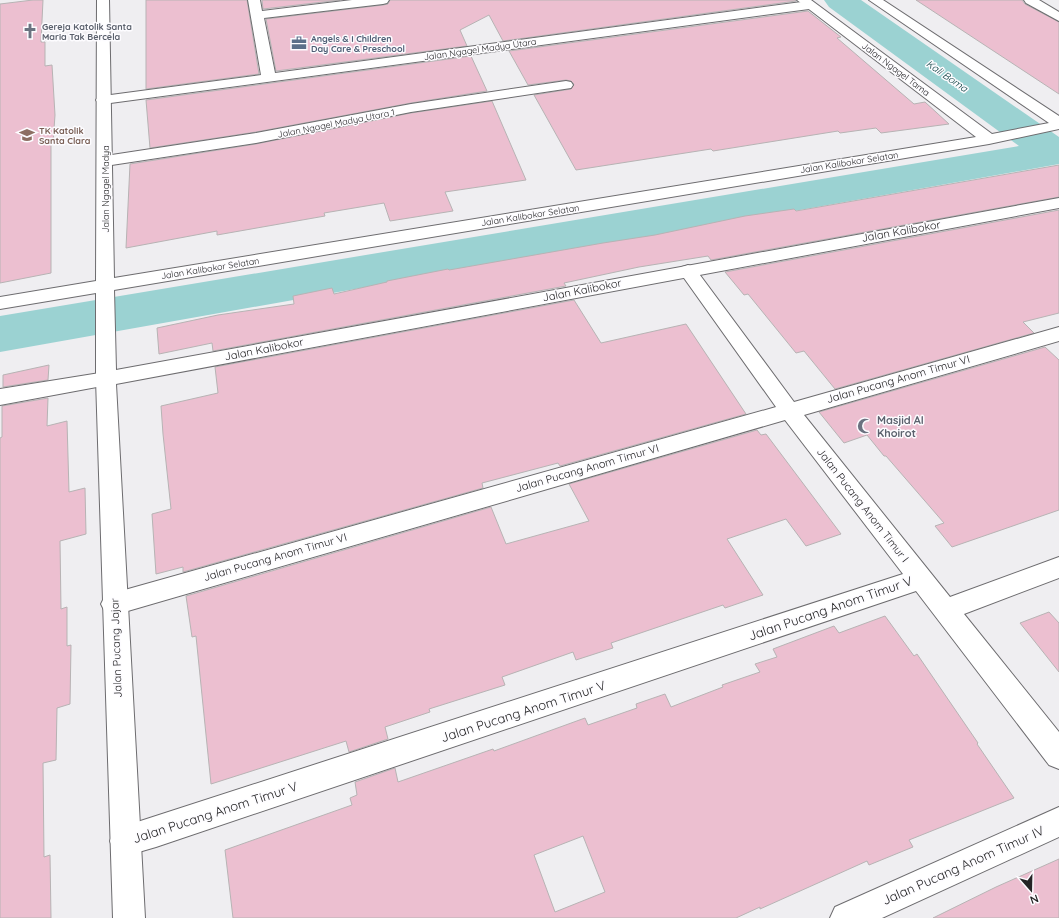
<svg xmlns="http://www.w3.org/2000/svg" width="1059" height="918" viewBox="0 0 1059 918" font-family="Quicksand,sans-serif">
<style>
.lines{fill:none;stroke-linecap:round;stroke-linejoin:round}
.river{fill:#9bd2d2;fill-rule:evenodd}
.building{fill:#ecbfd0;stroke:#b7b3b4;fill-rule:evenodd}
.street-casing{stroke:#6d6c6f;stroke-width:2}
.secondary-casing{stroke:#6d6c6f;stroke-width:2}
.street{fill:#fff;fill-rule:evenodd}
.secondary{fill:#fff;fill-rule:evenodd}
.labels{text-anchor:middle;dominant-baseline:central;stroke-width:3;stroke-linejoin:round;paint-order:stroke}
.far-worship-label{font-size:9px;font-weight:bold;fill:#5b616d;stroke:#fdfcff;text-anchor:start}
.far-service-label{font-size:9px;font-weight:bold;fill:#4e5e75;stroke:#fdfcff;text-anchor:start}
.far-street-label{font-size:9px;fill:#242425;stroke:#fdfcff}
.far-education-label{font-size:9px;font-weight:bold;fill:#785e54;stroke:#fdfcff;text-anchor:start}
.far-water-label{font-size:10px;font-style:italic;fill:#0d4142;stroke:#fdfcff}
.street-label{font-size:11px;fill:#242425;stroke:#fdfcff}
.worship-label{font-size:11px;font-weight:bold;fill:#5b616d;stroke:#fdfcff;text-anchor:start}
.near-street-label{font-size:13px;fill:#242425;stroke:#fdfcff}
</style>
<rect width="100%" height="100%" fill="#efeef1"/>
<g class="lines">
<path class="river" d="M824,0h37l198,137v27l-1059,188v-36l1019,-170 -190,-139z"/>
</g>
<g class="building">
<path d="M33,0h10l-2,42h4v24l7,-1 3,50 -2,28h-2v130l-51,10v-279z"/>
<path d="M146,0h101l12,74 -113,15z"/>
<path d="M262,0h78l-77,9z"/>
<path d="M390,0h405l1,1 -293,40 -14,-26 -29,15 7,16 -191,25 -10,-52 117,-14 5,-1z"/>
<path d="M916,0h106l3,4 34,18v72z"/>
<path d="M808,11l33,26 -4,1 77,66 11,-2 24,22 -68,9 -5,-5 -36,5 -2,-2 -125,20 -2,-2 -135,21 -42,-75 37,-6 3,-5 -3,-3 -5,-1 -38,5 -19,-34z"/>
<path d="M471,56l16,35 -76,12 -155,29 -106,16 -4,-48z"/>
<path d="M492,101l34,79 -81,12 8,19 -63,10 -6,-18 -60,10 1,3 -108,19v-4l-91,17 4,-84 126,-20 155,-31z"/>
<path d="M1059,165v32l-348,63 -3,-4 -69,11 -75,16 2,3 -353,65 -1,-8 -53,11 -2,-26 61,-13 76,-11 -1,-8 39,-8 2,6 53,-12v-1l61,-12 1,1 154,-27 52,-8 90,-19 49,-7 2,2z"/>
<path d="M1059,210v103l-36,9 11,11 -199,56 -31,-38 -8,2 -48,-59 -4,1 -19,-23z"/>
<path d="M574,300l27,43 85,-19 60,90 -186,52 -2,-3 -76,20 1,5 -300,84v-5l-27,7 -4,-60 19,-5 -8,-75 -2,-28 57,-13 -3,-26z"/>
<path d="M1045,347l14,13v150l-107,37 -17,-21 9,-3 -58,-67h-2l-17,-21 -23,8 -25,-31z"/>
<path d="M49,365l-1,15 -45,7v-12z"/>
<path d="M48,398l-1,28 20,-5 2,71 16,-4 1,46 -26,7 1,68 6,-2v39l4,-1 -1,59 -13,4 -1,52 -13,3 1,94 6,-2 1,63h-51v-480l2,-1v-31z"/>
<path d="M757,430l4,5 5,-1 75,100 -35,12 -20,-27 -59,20 36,56 -38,13 -2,-3 -112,38 2,5 -37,12 -3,-8 -71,25 3,8 -76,24 1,3 -45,15 3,12 -39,13 -3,-11 -135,43 -15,-148 -4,1 -6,-41 305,-89 15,37 83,-23 -20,-37z"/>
<path d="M1049,612l10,11v49l-39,-49z"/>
<path d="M885,616l29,40 3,-2 61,89 -1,1 37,54 -105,42 4,7 -44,18 -2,-4 -107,48v-2l-24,11h-503l-8,-68 127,-45 -2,-7 7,-3 -2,-13 40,-14 3,14 95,-33 1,2 91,-33 3,7 49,-17 -1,-4 29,-10 6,13 52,-20 -1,-2 38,-13 -5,-8 22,-7 -4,-8 61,-23 5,7zM583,836l22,56 -50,20 -21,-57z"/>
<path d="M1059,859v59h-126l63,-31z"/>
</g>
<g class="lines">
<g class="street-casing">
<g id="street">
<path d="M248,0h12l2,11 90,-11h37l-2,3 -4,1 -119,14 11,55 534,-72 4,1 2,3 -2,3 -4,1 -706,95 -5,-1 -2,-3 2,-3 5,-1 158,-21z"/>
<path d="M1024,0h15l20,12v9l-33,-18z"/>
<path d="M566,81l5,1 2,3 -2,3 -160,24 -155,31 -151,23 -6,-2 -2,-3 2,-3 6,-2 151,-23 155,-29z"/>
<path d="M688,265l6,2 100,135 265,-75v14l-255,74 146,182 109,-40v21l-95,36 95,118v37l-10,-4 -133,-174 -760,256 -31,9 -11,-4 -4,-11 4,-11 11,-4 778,-252 -118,-154 -671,195 -9,-3 -4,-8 4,-8 9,-3 662,-186 -97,-136 3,-4z"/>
<path d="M106,372l7,2 3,5 -3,5 -113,21v-16z"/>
<path d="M1059,807v30l-177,81h-52l5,-11z"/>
</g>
</g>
<g class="secondary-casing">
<path id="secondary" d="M97,0h12l5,278 862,-141 -179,-137h14l181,134 57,-11 -180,-123h14l176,116v13l-70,15 -875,146 2,80 943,-172v10l-943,176 29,534h-32l-17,-539v-86l-96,16v-12l96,-16z"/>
</g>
<use href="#street" class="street"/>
<use href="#secondary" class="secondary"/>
</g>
<defs>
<g id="church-bare" transform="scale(1.2)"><path d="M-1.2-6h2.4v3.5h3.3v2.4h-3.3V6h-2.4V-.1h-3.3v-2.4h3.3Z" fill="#6b7280" stroke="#fdfcff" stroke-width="2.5" paint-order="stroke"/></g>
<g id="office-bare" transform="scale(1.2)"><path d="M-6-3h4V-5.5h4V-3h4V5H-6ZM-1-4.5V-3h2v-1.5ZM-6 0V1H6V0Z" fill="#5c6f8a" stroke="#fdfcff" stroke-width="2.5" paint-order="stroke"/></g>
<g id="school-bare" transform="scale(1.2)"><path d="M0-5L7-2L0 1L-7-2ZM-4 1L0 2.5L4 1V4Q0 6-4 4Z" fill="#8d6e63" stroke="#fdfcff" stroke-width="2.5" paint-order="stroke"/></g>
<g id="mosque-bare" transform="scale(1.2)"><path d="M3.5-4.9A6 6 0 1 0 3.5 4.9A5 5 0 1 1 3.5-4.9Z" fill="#6b7280" stroke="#fdfcff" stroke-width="2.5" paint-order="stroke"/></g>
</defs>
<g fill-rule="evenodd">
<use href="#church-bare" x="30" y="31"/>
<use href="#office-bare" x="299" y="43"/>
<use href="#school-bare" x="27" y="135"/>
<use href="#mosque-bare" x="865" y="426"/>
</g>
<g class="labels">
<g class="far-worship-label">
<text x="42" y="26">Gereja Katolik Santa<tspan x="42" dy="10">Maria Tak Bercela</tspan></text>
</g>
<g class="far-service-label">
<text x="311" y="38">Angels &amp; I Children<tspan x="311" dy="10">Day Care &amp; Preschool</tspan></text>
</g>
<g class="far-street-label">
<text transform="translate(480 49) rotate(-8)">Jalan Ngagel Madya Utara</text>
<text transform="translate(896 69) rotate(37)">Jalan Ngagel Tama</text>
<text transform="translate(336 123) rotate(-11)">Jalan Ngagel Madya Utara 1</text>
<text transform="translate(849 162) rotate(-9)">Jalan Kalibokor Selatan</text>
<text transform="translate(105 189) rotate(-90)">Jalan Ngagel Madya</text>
<text transform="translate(530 215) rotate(-9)">Jalan Kalibokor Selatan</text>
<text transform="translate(210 268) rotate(-9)">Jalan Kalibokor Selatan</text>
</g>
<g class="far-education-label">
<text x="39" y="130">TK Katolik<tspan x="39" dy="10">Santa Clara</tspan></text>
</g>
<g class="far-water-label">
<text transform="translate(947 76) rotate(35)">Kali Boma</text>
</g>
<g class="street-label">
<text transform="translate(901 231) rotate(-10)">Jalan Kalibokor</text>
<text transform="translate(582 290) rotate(-11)">Jalan Kalibokor</text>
<text transform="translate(264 349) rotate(-11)">Jalan Kalibokor</text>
<text transform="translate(898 379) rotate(-16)">Jalan Pucang Anom Timur VI</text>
<text transform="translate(587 468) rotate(-16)">Jalan Pucang Anom Timur VI</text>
<text transform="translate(863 505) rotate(52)">Jalan Pucang Anom Timur I</text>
<text transform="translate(275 557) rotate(-16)">Jalan Pucang Anom Timur VI</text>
<text transform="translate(116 648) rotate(-92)">Jalan Pucang Jajar</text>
</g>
<g class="worship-label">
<text x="877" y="420">Masjid Al<tspan x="877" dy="13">Khoirot</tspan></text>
</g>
<g class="near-street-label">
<text transform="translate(830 608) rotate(-19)">Jalan Pucang Anom Timur V</text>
<text transform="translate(523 711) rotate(-18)">Jalan Pucang Anom Timur V</text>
<text transform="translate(215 812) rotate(-18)">Jalan Pucang Anom Timur V</text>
<text transform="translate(963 865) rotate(-24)">Jalan Pucang Anom Timur IV</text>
</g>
</g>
<g transform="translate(1031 890) rotate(160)" stroke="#fdfcff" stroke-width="3" paint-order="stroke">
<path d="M0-3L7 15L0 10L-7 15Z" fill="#242425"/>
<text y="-6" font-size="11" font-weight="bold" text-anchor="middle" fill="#242425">N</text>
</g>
</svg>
